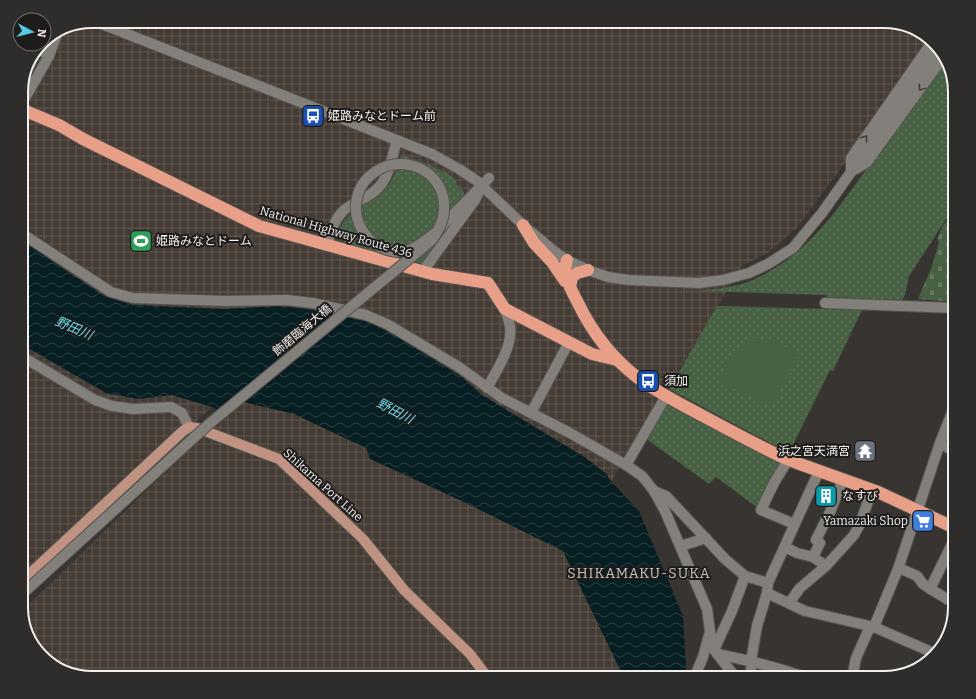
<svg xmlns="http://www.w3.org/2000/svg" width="976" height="699" viewBox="0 0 976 699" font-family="Bitter,'Noto Sans JP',serif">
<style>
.industrial{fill:url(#industrial-grid)}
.cemetery{fill:url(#cemetery-stones)}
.park{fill:url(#park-dots)}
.garden{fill:#486144}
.water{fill:url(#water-waves)}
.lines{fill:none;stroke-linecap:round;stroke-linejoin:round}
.minor-casing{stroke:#565350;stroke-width:12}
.major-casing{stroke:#565350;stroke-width:12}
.highway-casing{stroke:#565350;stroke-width:14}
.minor{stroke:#837f7b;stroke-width:10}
.major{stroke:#c09282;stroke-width:10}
.highway{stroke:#e89f87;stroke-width:12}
.minor-bridge-casing{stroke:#565350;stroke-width:12;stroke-linecap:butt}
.minor-bridge{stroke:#837f7b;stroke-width:10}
.oneway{stroke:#413f3d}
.labels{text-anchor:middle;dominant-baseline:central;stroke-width:4;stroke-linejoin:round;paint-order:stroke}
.poi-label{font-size:12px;fill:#f1efec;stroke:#1e1c1b;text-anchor:start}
.street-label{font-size:12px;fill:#f1efec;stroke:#1e1c1b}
.water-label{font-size:13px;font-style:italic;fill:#68dcec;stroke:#1e1c1b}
.quarter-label{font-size:14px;letter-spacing:1px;fill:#c7c2be;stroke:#1e1c1b}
.rim{fill:none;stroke:#f1efec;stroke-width:2}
</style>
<defs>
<pattern id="industrial-grid" width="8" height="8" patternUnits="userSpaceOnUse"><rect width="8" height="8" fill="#443b34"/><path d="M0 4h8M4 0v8" fill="none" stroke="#5f5852"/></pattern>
<pattern id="cemetery-stones" width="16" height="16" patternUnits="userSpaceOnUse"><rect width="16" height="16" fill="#486144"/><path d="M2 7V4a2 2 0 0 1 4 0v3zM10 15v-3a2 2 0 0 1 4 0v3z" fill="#63785f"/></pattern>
<pattern id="park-dots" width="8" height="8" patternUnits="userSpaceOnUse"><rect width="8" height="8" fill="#486144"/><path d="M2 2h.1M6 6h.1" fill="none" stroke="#63785f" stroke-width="1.8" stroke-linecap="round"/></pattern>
<pattern id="water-waves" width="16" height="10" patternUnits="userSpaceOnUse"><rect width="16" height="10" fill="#071f22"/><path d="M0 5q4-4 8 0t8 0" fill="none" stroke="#2c4042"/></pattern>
</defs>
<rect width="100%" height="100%" fill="#383431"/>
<g class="industrial">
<path d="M92,21h792l43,15 6,7 -136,185 -29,25 -26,13 -130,215 -130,-86 -20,-18 -64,-40 -29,-15 -62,-13 -27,-3 -55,3 -92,-4 -29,-9 -83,-56v-153l7,-26 13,-17h3l1,-5z"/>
<path d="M21,344l85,49 32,6 34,-4 40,12 -191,174z"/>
<path d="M239,401l55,13 72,34 5,11 91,42 101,50 61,127h-532l-43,-15 -21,-25 -7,-26z"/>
</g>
<path class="cemetery" d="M949,217l6,3v80l-1,2 -36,-3 14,-33 7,-24 -2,-2 5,-13z"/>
<g class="park">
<path d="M945,57l3,4 7,31v115l-8,11 -38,58 -4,19 -3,5 -75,-3 -1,-2 -130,-4c22,-2 45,-4 65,-15 52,-26 83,-76 116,-122 22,-32 45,-64 68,-97z"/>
<path d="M401,156h3c18,6 38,12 52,24l1,5 7,7 3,15 -42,56 -11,2 -67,-19c-1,-3 -4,-5 -5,-8 -10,-21 29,-34 41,-46 10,-10 13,-23 18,-36z"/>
<path d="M717,306l145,4 -29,61 -3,-1 -41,83 -120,-64z"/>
<path d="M666,403l116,62 -24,43 -42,-31 -7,7 -64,-46z"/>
</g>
<path class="garden" d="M754,338l14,1 32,15 -28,54 -53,-27c9,-19 13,-36 35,-43z"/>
<path class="water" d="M21,240l83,56 29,9 92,4 55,-3 27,3 62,13 29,15 64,40 20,18 101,61 25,19v3l31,33 44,105 3,51 -2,11h-60l-61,-127 -101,-50 -92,-42 -4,-11 -72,-34 -55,-13 -13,13 -14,-7 -40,-12 -34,4 -32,-6 -85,-49z"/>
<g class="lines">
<g class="minor-casing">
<g id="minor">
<path d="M94,21l338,133 27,15 18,12 46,44 36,30 12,7 17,8 20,7 21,3 70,3 24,-3 26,-7 19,-9 25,-16 29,-35 116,-164"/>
<path d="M38,48l11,8"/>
<path d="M21,105l28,-49 8,-22"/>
<path d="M856,169l11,-7 77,-106"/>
<path d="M851,172v-14l81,-116"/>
<path d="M439,229l50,-51"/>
<path d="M21,233l90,59 22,6 92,3 62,-1 26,3 53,12 21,9 72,43 43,31 68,35 56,32 16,11 12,15 11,20 42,98 5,37 10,14 14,18"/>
<path d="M327,244c4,-12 7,-24 16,-33 11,-10 27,-13 36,-24 11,-12 13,-32 18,-46"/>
<path d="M423,271l52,-71 7,-15"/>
<path d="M825,303l130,5"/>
<path d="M21,356l74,44 17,6 21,3 38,-2 11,6 7,14"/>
<path d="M487,388c9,-16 26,-42 23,-61 -1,-6 -3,-12 -5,-18"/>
<path d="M531,413l38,-71"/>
<path d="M940,443l15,9"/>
<path d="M788,460l-14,23 -13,27 33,14"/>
<path d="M626,465l40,-69"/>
<path d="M654,491l12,5 59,63 20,17 23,7"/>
<path d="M681,546l25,-8"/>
<path d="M785,547l12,6 16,4 13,9"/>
<path d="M813,557l7,-14 -4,-3 15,-30 12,-31"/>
<path d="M899,568l18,8 6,8 6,4 26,16"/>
<path d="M930,589l25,-51"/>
<path d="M767,593l38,18 69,16 62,27"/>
<path d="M789,603l11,-15 26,-22 28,-31 6,-11 12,-34"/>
<path d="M714,650l18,-39 13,-35"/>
<path d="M717,654c30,6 60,13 90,24"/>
<path d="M751,661l6,-35 10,-33 1,-10 51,-112"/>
<path d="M694,678l9,-21 6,-22"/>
<path d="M750,678l2,-17"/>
<path d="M852,678l4,-20 13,-29 5,-2 24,-58 42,-126 15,-38"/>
</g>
</g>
<g class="major-casing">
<path id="major" d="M21,582l162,-151 6,-4 8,1 82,31 84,80 41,51 66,64 18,24"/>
</g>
<g class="highway-casing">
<g id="highway">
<path d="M21,109l38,16 24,14 176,87 173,48 56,9 17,26 87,45 25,6"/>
<path d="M523,225l11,18 18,19 13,19"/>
<path d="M567,260c-5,15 4,29 11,43 14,29 34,55 60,75 20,15 43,26 65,38 26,14 52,28 79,41l15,6 81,29 77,36"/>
<path d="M570,287l2,-10 5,-4 11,-3"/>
</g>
</g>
<use href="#minor" class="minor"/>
<use href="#major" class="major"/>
<use href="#highway" class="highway"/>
<g class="minor-bridge-casing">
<path id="minor-bridge" d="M21,595l188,-171 223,-184c6,-9 12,-19 12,-31 2,-39 -44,-59 -73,-34 -9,7 -14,18 -15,29 -3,27 25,55 53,46 9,-3 18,-11 26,-17"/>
</g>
<use href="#minor-bridge" class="minor-bridge"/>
</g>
<defs><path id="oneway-chevron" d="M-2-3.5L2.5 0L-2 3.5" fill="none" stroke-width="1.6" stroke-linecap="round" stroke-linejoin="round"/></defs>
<g class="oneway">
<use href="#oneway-chevron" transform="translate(921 88) rotate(126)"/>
<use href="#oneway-chevron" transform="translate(865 138) rotate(-55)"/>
</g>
<defs>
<g id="bus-square" transform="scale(1.15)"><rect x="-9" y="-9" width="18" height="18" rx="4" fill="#1a4fb4" stroke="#1e1c1b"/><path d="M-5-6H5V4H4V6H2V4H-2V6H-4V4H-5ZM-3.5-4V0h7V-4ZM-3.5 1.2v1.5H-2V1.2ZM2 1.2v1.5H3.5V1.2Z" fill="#fff"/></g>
<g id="stadium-square" transform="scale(1.15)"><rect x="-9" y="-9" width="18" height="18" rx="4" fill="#2e9e5b" stroke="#1e1c1b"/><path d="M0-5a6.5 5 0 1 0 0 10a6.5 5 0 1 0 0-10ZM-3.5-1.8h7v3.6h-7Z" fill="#fff"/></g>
<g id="temple-square" transform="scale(1.15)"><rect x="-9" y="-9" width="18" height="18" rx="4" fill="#6b7280" stroke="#1e1c1b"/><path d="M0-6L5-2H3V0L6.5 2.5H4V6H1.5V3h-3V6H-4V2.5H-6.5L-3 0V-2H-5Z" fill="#fff"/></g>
<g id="building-square" transform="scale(1.15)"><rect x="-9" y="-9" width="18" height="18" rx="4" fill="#0f9aa8" stroke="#1e1c1b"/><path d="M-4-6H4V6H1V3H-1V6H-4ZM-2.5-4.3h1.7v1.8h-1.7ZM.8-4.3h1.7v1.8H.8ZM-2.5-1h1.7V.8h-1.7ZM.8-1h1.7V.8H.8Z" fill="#fff"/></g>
<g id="supermarket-square" transform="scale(1.15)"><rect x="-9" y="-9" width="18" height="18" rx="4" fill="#3f7fe0" stroke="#1e1c1b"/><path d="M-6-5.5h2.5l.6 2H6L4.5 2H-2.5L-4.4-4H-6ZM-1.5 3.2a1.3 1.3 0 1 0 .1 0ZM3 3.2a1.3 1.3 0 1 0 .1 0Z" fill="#fff"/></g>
</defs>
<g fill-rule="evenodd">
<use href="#bus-square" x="313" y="116"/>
<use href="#stadium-square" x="141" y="241"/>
<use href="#bus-square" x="648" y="381"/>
<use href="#temple-square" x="865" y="451"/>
<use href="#building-square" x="826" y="496"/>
<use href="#supermarket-square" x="923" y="521"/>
</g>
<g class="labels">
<g class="poi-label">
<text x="328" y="116">姫路みなとドーム前</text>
<text x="156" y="241">姫路みなとドーム</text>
<text x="664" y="381">須加</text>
<text x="850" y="451" text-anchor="end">浜之宮天満宮</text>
<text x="842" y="496">なすび</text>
<text x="908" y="521" text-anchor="end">Yamazaki Shop</text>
</g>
<g class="street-label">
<text transform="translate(336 232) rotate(16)">National Highway Route 436</text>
<text transform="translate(302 330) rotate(-40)">飾磨臨海大橋</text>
<text transform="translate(323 485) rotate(42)">Shikama Port Line</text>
</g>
<g class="water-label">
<text transform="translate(74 328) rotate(23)">野田川</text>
<text transform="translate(395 411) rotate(28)">野田川</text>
</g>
<g class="quarter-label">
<text x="639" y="573">SHIKAMAKU-SUKA</text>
</g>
</g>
<path d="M0 0H976V699H0ZM92 28H884A64 64 0 0 1 948 92V607A64 64 0 0 1 884 671H92A64 64 0 0 1 28 607V92A64 64 0 0 1 92 28Z" fill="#2f2d2c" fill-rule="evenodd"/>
<path class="rim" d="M92 28H884A64 64 0 0 1 948 92V607A64 64 0 0 1 884 671H92A64 64 0 0 1 28 607V92A64 64 0 0 1 92 28Z"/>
<g transform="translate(32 32) rotate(97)"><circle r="19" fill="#1e1c1b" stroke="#72706f"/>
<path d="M0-3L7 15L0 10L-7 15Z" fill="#58c9e4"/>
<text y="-6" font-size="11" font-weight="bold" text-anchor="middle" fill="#f1efec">N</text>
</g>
</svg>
